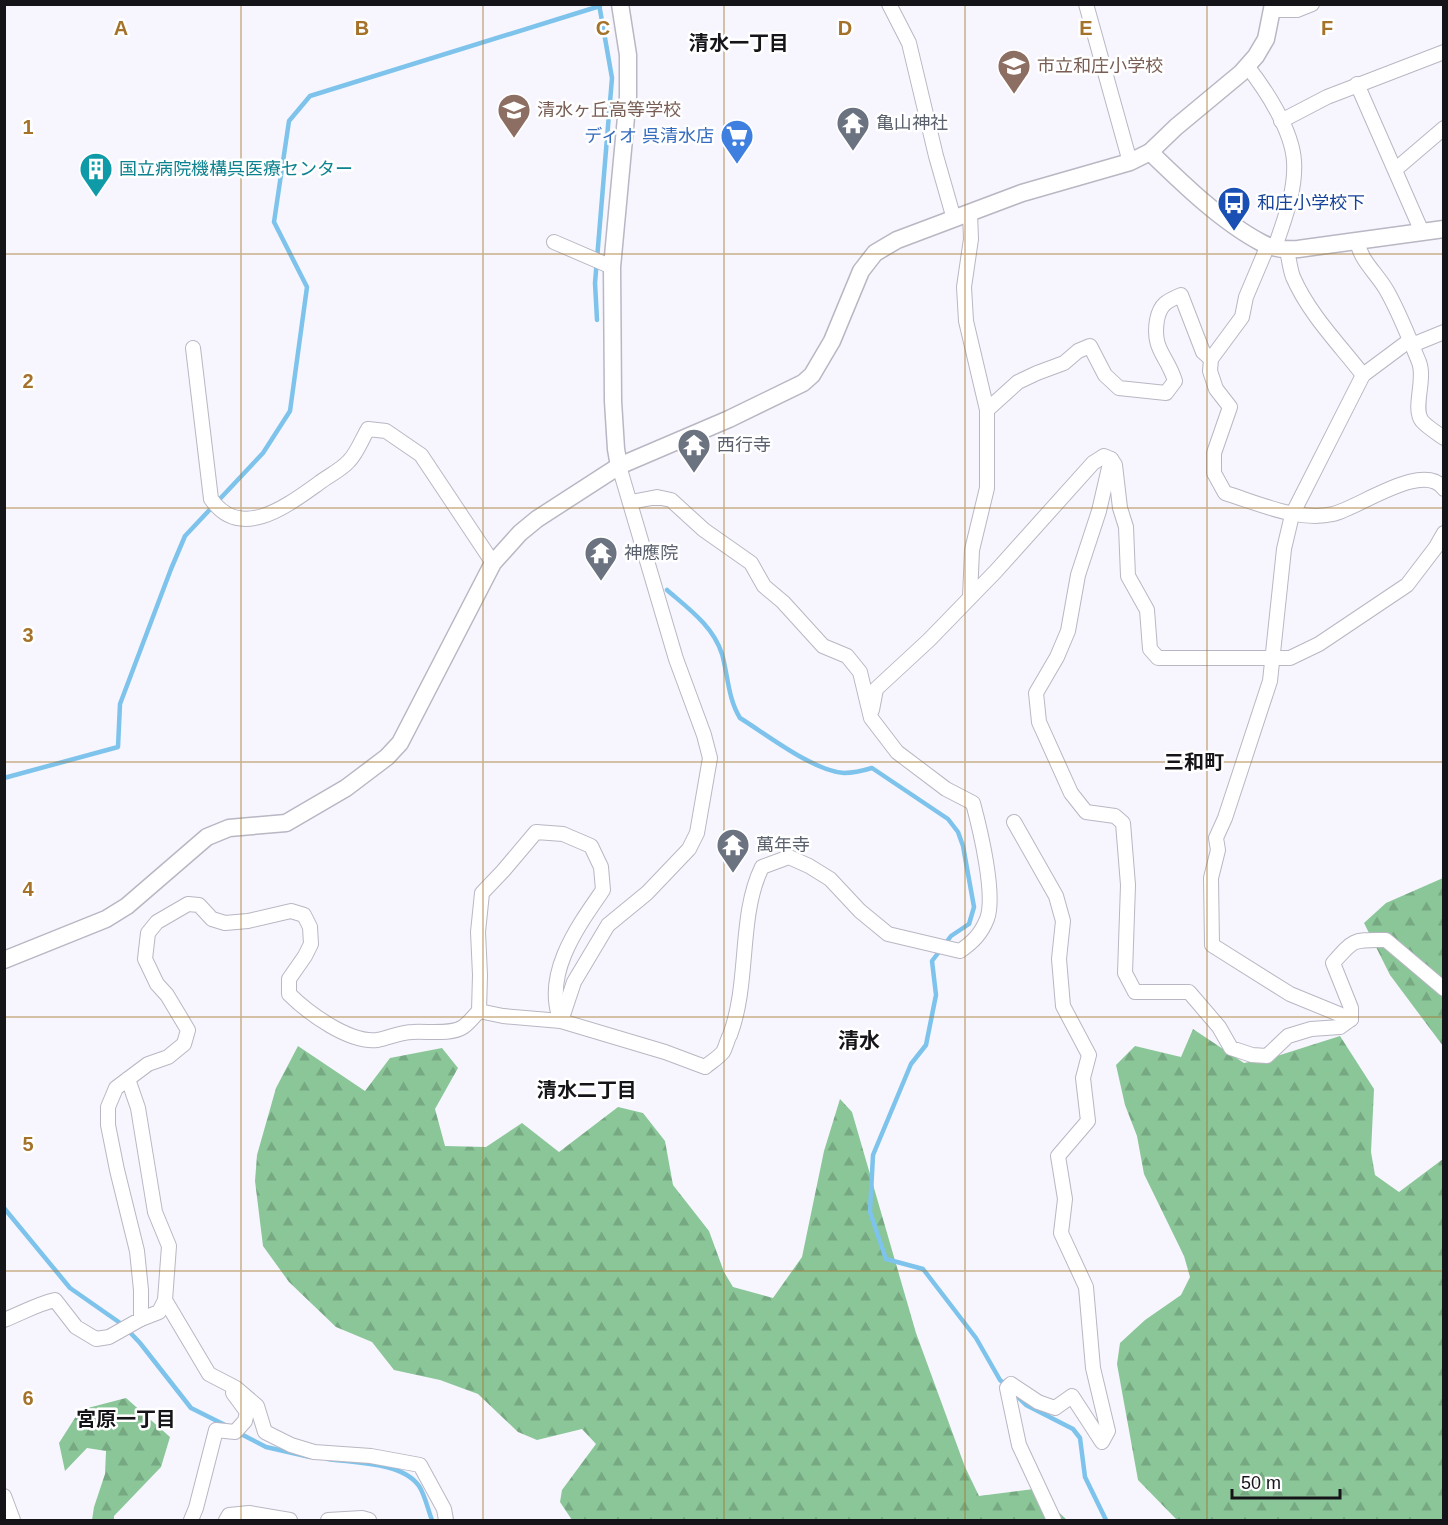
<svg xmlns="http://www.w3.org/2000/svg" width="1448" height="1525" viewBox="0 0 1448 1525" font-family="Helvetica,'Noto Sans JP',sans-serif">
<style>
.forest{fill:url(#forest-firs)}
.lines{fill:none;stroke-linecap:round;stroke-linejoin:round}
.stream{stroke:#7dc3eb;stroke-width:4.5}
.minor-casing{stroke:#b8b7c3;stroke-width:16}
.tertiary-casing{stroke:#b8b7c3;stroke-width:19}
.minor{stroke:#fff;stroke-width:14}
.tertiary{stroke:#fff;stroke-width:16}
.grid{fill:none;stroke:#a47228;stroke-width:1.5;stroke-opacity:0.55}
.labels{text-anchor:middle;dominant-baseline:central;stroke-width:5;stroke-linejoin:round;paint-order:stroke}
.education-label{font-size:18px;fill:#785e54;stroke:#fff;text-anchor:start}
.worship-label{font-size:18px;fill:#5b616d;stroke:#fff;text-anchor:start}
.shop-label{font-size:18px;fill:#366cbe;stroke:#fff;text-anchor:end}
.culture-label{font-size:18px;fill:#0d838f;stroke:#fff;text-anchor:start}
.transit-label{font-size:18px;fill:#164399;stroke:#fff;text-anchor:start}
.neighbourhood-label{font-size:20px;font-weight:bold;fill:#151519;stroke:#fff}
.quarter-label{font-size:21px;font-weight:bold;fill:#151519;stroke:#fff}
.grid-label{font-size:20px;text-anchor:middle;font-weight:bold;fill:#a47228;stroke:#fff;stroke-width:5;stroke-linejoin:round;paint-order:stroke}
</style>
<defs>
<pattern id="forest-firs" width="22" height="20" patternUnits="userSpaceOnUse" patternTransform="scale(1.5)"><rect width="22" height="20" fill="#8ac697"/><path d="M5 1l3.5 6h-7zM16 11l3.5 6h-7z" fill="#76a982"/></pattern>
</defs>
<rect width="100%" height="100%" fill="#f7f6fe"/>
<g class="forest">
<path d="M1443,878v168l-53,-71 -26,-52 22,-20z"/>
<path d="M1193,1029l51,34 33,-7 63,-20 34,53 -3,63 4,23 24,17 44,-33v361h-266l-39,-40 -21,-116 3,-21 25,-23 36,-25 9,-18 -6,-21 -40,-82 -7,-38 -12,-31 -9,-40 19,-19 46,11z"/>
<path d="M298,1046l67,45 25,-33 52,-10 16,20 -23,41 10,37 41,1 36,-24 37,29 59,-45 25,6 22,28 8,44 36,46 15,41 9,15 40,11 29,-41 22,-106 16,-52 12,13 64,221 49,134 14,29 55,-7 33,31h-495l-12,-18 2,-12 34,-46 -14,-15 -45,11 -19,-8 -40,-38 -38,-14 -46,-10 -22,-28 -36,-15 -47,-45 -26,-36 -8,-65 2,-26 19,-67z"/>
<path d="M126,1398l44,39 -9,30 -47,49v4h-22l2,-13 11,-33 1,-23 -19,-3 -22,23 -6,-28 21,-33z"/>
</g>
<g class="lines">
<g class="stream">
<path d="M597,320l-2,-37 17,-205 -13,-74"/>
<path d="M667,590c22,19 46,36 55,64 6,21 6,45 18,64 26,16 73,53 104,55 10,0 18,-2 28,-5l76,51 10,13 5,14 11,61 -5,17 -18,12 -19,25 4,34 -10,50 -15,19 -38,91 -3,57 16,47 37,10 53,69 24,42 6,5"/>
<path d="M4,778l114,-31 2,-43 51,-135 14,-33 78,-83 27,-42 17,-124 -33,-65 15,-101 21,-25 290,-90"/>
<path d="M4,1208l66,80 53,37 17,18 51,65 36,18"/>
<path d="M1014,1393l12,12 47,24 7,9 5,39 21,43"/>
<path d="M237,1432l29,15 44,10"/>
<path d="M328,1459c27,4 74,3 91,27 6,9 9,24 13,34"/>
</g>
<g class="minor-casing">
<g id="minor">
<path d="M889,4l20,39 27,113 18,63"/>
<path d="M1086,4l44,158"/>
<path d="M1272,10h25l15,-6"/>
<path d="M1247,66c19,24 45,64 47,95 2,29 -10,60 -19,86"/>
<path d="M1357,84l65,148"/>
<path d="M1281,121l46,-24 117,-45"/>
<path d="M1396,169l48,-41"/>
<path d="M1357,241c4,21 20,32 30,50 13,23 22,47 32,71 7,18 -7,46 3,59 5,6 15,12 22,17"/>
<path d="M554,242l58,25"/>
<path d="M1268,245l-22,52 -4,20 -31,42 -1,12 6,18 14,18 -16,46v20l11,20c33,10 73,29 108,21 26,-6 91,-54 111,-25"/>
<path d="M1287,250c2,9 3,19 6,27 16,37 46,67 70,98"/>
<path d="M1412,345l32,-13"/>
<path d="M193,348l18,151c30,43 77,6 108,-16 9,-7 22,-13 30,-22 8,-8 13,-22 19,-32l18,2 35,24 72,108"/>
<path d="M987,410l31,-28 19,-9 27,-10 14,-12 12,-5 15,29 14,13 47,5 9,-12c-8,-26 -23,-31 -18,-61 3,-16 10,-19 24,-25l22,57 8,7"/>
<path d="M1111,459l-12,52 -21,64 -10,56 -11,26 -21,36 3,29 32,71 15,19 29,4 8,7 5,62 -3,88 10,19h54l30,35 12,21 21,7 15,1 21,-20 23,-7 29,-2 11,-8"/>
<path d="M619,466l57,193 28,76 6,23 -13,75 -8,16 -42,44 -39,32 -34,57 -13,39 104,31 40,15c6,-5 13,-9 18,-15 3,-5 4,-12 7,-17 20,-53 8,-119 32,-168l27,-10 20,9 21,13 30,32 28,23 72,17c13,-9 21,-17 27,-32 9,-24 -7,-90 -14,-116l-27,-14 -49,-37 -26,-34 -11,-46 -13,-16 -24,-10 -40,-44 -19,-16 -13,-23 -47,-33 -33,-30 -14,-3 -26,5"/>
<path d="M970,597l2,-47 15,-62v-78l-21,-89 -2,-34 7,-48 -1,-26"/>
<path d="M872,710l4,-21 53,-49 67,-69 97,-108 11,-7 7,3 4,6 5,43 6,19 2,49 19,34 3,39 8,9h132l29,-14 88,-59 29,-38 8,-14"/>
<path d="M1014,822l42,74 7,25 -4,38 4,47 26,49 -6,23 5,43 -30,35 7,43 -4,34 25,54 7,81 15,63 -6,11 -30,-46 -17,12 -17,-6 -27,-18 -4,4 12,57 35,75"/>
<path d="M1351,1019l-61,-25 -78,-49 -1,-67 7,-28 -2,-12 9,-20 45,-137 14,-132 8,-34 71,-140 47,-35"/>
<path d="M1351,1019v-11l-18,-45c22,-25 20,-23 53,-23l58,49"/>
<path d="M128,1079l10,29 17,104 14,34 -4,54 -6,12 -18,7"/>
<path d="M165,1300l44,74 27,14 21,18 8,26 26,13 23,7 57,4 49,9 24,44 2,11"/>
<path d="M4,1320c18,-7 33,-16 51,-20l21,27 20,12 13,-2 32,-18v-29l-4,-39 -20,-81 -9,-45v-18l8,-19 32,-24 20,-7 16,-13 4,-14 -21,-35 -10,-11 -12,-25 3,-26 9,-11 31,-18 11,1 13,14 13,4 23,-2 43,-10 13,4 6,12 1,17 -6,12 -16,23v15c19,19 60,49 88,46 12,-2 23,-8 36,-8 14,-1 38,3 50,-5 6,-4 11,-11 16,-16l1,-36 -2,-43 4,-39 21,-22 33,-39 27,2 28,12 10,21 2,23c-25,36 -61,85 -42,131l-58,-5 -24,-5"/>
<path d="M4,1496l9,24"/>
<path d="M191,1520l5,-12 20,-78 19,2 10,-11 2,-9 -14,-19"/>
<path d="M226,1520l3,-5 20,-2 41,7"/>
<path d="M328,1520l34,-2 7,2"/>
</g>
</g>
<g class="tertiary-casing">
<g id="tertiary">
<path d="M1150,152c33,32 72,70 112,91 11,6 24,7 36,6l146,-20"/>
<path d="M619,466l-3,-17 -3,-48 -1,-134 16,-171v-41l-8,-51"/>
<path d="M4,960l102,-41 21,-13 80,-69 22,-9 57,-5 60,-35 41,-31 13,-14 93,-180 27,-30 17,-14 82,-53 110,-47 74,-36 9,-8 20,-34 29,-70 14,-18 22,-13 125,-47 108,-31 20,-10 26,-25 65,-54 15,-17 10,-17 7,-35"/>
</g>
</g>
<use href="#minor" class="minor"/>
<use href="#tertiary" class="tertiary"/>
</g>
<path class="grid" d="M241,4v1516M483,4v1516M724,4v1516M965,4v1516M1207,4v1516M4,254h1440M4,508h1440M4,762h1440M4,1017h1440M4,1271h1440"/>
<defs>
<g id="school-pin" transform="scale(1.725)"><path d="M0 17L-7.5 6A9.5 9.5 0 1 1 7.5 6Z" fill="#8d6e63" stroke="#fff"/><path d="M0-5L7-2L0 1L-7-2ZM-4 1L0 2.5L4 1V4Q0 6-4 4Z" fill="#fff"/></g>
<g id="temple-pin" transform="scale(1.725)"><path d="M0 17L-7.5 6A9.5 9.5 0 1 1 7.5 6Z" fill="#6b7280" stroke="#fff"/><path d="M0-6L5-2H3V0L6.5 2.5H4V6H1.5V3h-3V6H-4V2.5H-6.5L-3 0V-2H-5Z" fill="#fff"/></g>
<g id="supermarket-pin" transform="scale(1.725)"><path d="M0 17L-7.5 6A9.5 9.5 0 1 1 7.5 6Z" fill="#3f7fe0" stroke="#fff"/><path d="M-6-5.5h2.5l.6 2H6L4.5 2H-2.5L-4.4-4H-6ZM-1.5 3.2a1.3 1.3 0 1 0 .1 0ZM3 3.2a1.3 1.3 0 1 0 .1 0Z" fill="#fff"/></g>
<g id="building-pin" transform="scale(1.725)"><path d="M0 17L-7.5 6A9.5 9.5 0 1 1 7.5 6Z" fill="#0f9aa8" stroke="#fff"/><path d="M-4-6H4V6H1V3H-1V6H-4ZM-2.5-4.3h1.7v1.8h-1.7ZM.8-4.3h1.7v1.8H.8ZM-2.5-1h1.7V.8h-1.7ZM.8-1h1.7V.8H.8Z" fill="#fff"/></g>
<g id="bus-pin" transform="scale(1.725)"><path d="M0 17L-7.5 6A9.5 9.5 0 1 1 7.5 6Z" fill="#1a4fb4" stroke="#fff"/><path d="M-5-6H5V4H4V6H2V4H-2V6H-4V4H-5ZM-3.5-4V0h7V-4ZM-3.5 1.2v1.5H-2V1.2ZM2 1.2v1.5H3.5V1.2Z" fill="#fff"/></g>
</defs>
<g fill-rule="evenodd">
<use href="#school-pin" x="1014" y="66"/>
<use href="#school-pin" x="514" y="110"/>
<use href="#temple-pin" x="853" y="123"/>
<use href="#supermarket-pin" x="737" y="136"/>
<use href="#building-pin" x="96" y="169"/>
<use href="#bus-pin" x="1234" y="203"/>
<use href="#temple-pin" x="694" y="445"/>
<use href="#temple-pin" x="601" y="553"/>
<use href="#temple-pin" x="733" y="845"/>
</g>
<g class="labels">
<g class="education-label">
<text x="1037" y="66">市立和庄小学校</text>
<text x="537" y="110">清水ヶ丘高等学校</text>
</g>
<g class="worship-label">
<text x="876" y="123">亀山神社</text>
<text x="717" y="445">西行寺</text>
<text x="624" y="553">神應院</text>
<text x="756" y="845">萬年寺</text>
</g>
<g class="shop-label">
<text x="714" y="136">ディオ 呉清水店</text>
</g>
<g class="culture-label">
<text x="119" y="169">国立病院機構呉医療センター</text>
</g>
<g class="transit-label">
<text x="1257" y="203">和庄小学校下</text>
</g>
<g class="neighbourhood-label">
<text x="739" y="43">清水一丁目</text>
<text x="1194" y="762">三和町</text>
<text x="587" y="1090">清水二丁目</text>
<text x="126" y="1419">宮原一丁目</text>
</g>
<g class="quarter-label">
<text x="859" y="1040">清水</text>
</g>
</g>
<g class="grid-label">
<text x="121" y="35">A</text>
<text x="362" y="35">B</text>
<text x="603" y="35">C</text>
<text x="845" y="35">D</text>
<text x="1086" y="35">E</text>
<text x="1327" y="35">F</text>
<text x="28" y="134">1</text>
<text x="28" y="388">2</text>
<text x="28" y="642">3</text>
<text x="28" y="896">4</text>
<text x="28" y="1151">5</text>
<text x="28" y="1405">6</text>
</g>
<rect width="1448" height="1525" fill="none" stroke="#151519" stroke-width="12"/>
<path d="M1232 1489v9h108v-9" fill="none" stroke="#151519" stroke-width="3"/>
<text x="1241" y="1489" font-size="18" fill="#151519" stroke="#ffffff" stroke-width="4.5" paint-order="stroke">50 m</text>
</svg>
